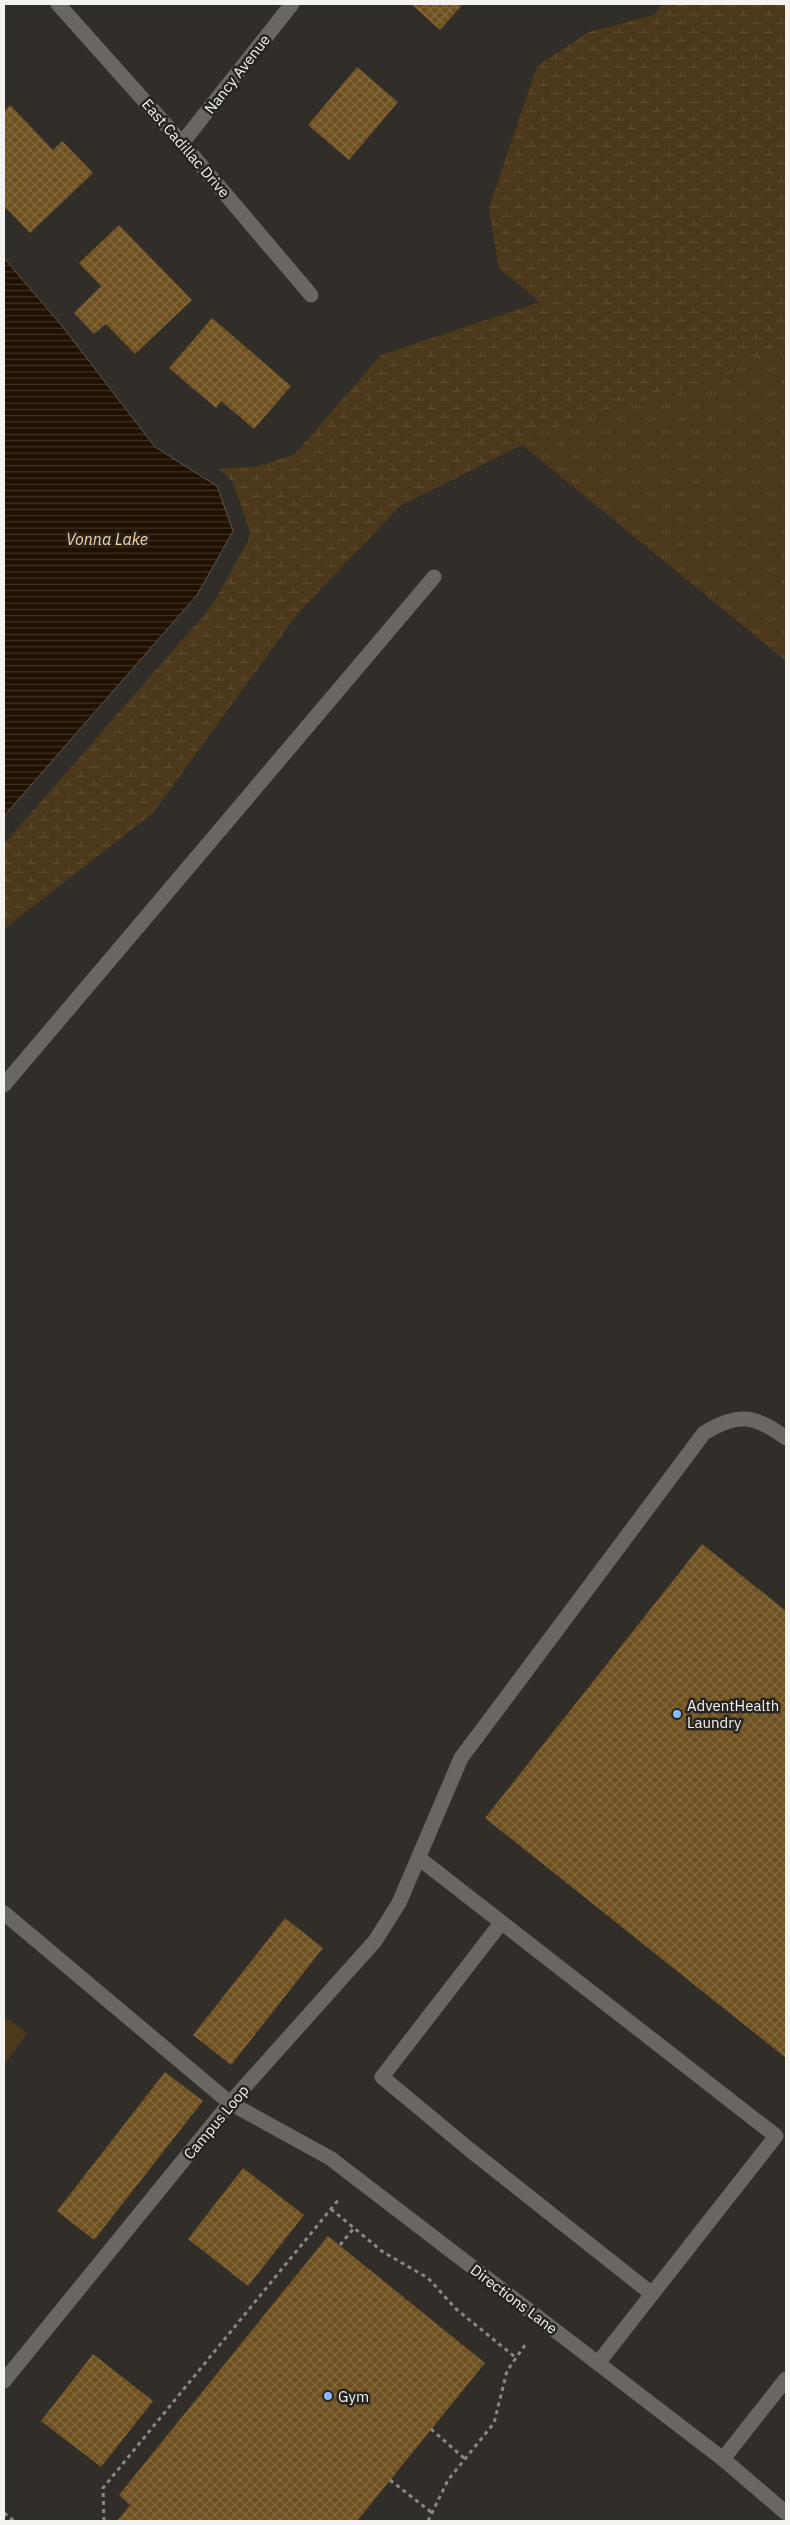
<svg xmlns="http://www.w3.org/2000/svg" width="790" height="2525" viewBox="0 0 790 2525" font-family="'IBM Plex Sans',sans-serif">
<style>
.grass{fill:url(#grass-tufts)}
.wetland{fill:url(#wetland-marsh)}
.garden{fill:#4c381a}
.water{fill:url(#water-rules);stroke:#5f5448}
.building{fill:url(#building-cross-hatch)}
.lines{fill:none;stroke-linecap:round;stroke-linejoin:round}
.path{stroke:#8a8884;stroke-width:3;stroke-dasharray:4 4;stroke-linecap:butt}
.lane{stroke:#6a6763;stroke-width:15}
.street{stroke:#6a6763;stroke-width:15}
.poi-dot{fill:#89bafc;stroke:#272420;stroke-width:2}
.labels{text-anchor:middle;dominant-baseline:central;stroke-width:5;stroke-linejoin:round;paint-order:stroke}
.street-label{font-size:15px;fill:#f4f3f0;stroke:#272420}
.poi-label{font-size:15px;fill:#f4f3f0;stroke:#272420;text-anchor:start}
.water-label{font-size:16px;font-style:italic;fill:#fdd59d;stroke:#272420}
</style>
<defs>
<pattern id="grass-tufts" width="24" height="20" patternUnits="userSpaceOnUse" patternTransform="scale(1.25)"><rect width="24" height="20" fill="#4c381a"/><path d="M3 7l-1-3M5 7V3M7 7l1-3M15 17l-1-3M17 17v-4M19 17l1-3" fill="none" stroke="#5e4c30"/></pattern>
<pattern id="wetland-marsh" width="20" height="14" patternUnits="userSpaceOnUse" patternTransform="scale(1.25)"><rect width="20" height="14" fill="#4c381a"/><path d="M1 5h8M5 5V1M11 12h8M15 12V8" fill="none" stroke="#5e4c30"/></pattern>
<pattern id="water-rules" width="6" height="5" patternUnits="userSpaceOnUse" patternTransform="scale(1.25)"><rect width="6" height="5" fill="#1f1000"/><path d="M0 2.5h6" fill="none" stroke="#403326"/></pattern>
<pattern id="building-cross-hatch" width="8" height="8" patternUnits="userSpaceOnUse" patternTransform="scale(1.25)"><rect width="8" height="8" fill="#6f5120"/><path d="M0 0l8 8M0 8l8-8" fill="none" stroke="#846a41"/></pattern>
</defs>
<rect width="100%" height="100%" fill="#312e2a"/>
<path class="grass" d="M786,354v307l-264,-216 38,-19 165,-49 25,-19z"/>
<path class="wetland" d="M663,4h123v350l-36,4 -25,19 -165,49 -160,80 -102,107 -145,200 -149,116v-85l207,-237 37,-66 2,-9 -17,-50 -14,-13 36,-2 40,-13 86,-99 159,-53 -41,-34 -10,-60 48,-142 52,-34 65,-17z"/>
<path class="garden" d="M4,2016l23,17 -23,32z"/>
<path class="water" d="M4,258l58,68 93,121 62,39 16,45 -36,64 -193,221z"/>
<g class="building">
<path d="M411,4h52l-23,26z"/>
<path d="M357,67l41,35 -49,58 -41,-35z"/>
<path d="M10,105l43,45 9,-9 31,32 -63,60 -26,-27v-94z"/>
<path d="M119,225l73,75 -57,54 -29,-30 -12,10 -20,-21 27,-27 -22,-23z"/>
<path d="M212,318l79,68 -37,43 -33,-28 -5,7 -47,-40z"/>
<path d="M702,1544l84,67v447l-301,-240z"/>
<path d="M285,1918l38,30 -92,117 -38,-30z"/>
<path d="M165,2072l38,29 -109,139 -37,-29z"/>
<path d="M243,2168l61,47 -56,71 -60,-47z"/>
<path d="M328,2236l157,127 -128,158h-240l13,-16 -11,-10z"/>
<path d="M93,2354l60,47 -52,66 -60,-46z"/>
</g>
<g class="lines">
<g class="path">
<path d="M331,2209l52,43 45,26 28,31 59,48"/>
<path d="M340,2245l14,-17"/>
<path d="M431,2429l34,30"/>
<path d="M390,2480l41,32"/>
<path d="M4,2513l10,8"/>
<path d="M104,2521l-1,-33 236,-289"/>
<path d="M428,2521l20,-41 46,-57 13,-52 20,-29"/>
</g>
<g class="lane">
<path d="M4,1085l430,-508"/>
<path d="M420,1859l356,277 -178,227"/>
<path d="M4,1913l226,190 100,55 393,301 63,54"/>
<path d="M501,1923l-119,154 88,73 182,144"/>
<path d="M4,2381l226,-278 145,-162 24,-38 62,-145 243,-325c34,-21 51,-18 82,5"/>
<path d="M723,2459l63,-80"/>
</g>
<g class="street">
<path d="M58,4l124,139 129,152"/>
<path d="M182,143l110,-139"/>
</g>
</g>
<g class="poi-dot">
<circle cx="677" cy="1714" r="5"/>
<circle cx="328" cy="2396" r="5"/>
</g>
<g class="labels">
<g class="street-label">
<text transform="translate(237 74) rotate(-52)">Nancy Avenue</text>
<text transform="translate(186 148) rotate(49)">East Cadillac Drive</text>
<text transform="translate(216 2122) rotate(-50)">Campus Loop</text>
<text transform="translate(514 2299) rotate(37)">Directions Lane</text>
</g>
<g class="poi-label">
<text x="687" y="1705">AdventHealth<tspan x="687" dy="17">Laundry</tspan></text>
<text x="338" y="2396">Gym</text>
</g>
<g class="water-label">
<text x="107" y="539">Vonna Lake</text>
</g>
</g>
<rect width="790" height="2525" fill="none" stroke="#f4f3f0" stroke-width="10"/>
</svg>
